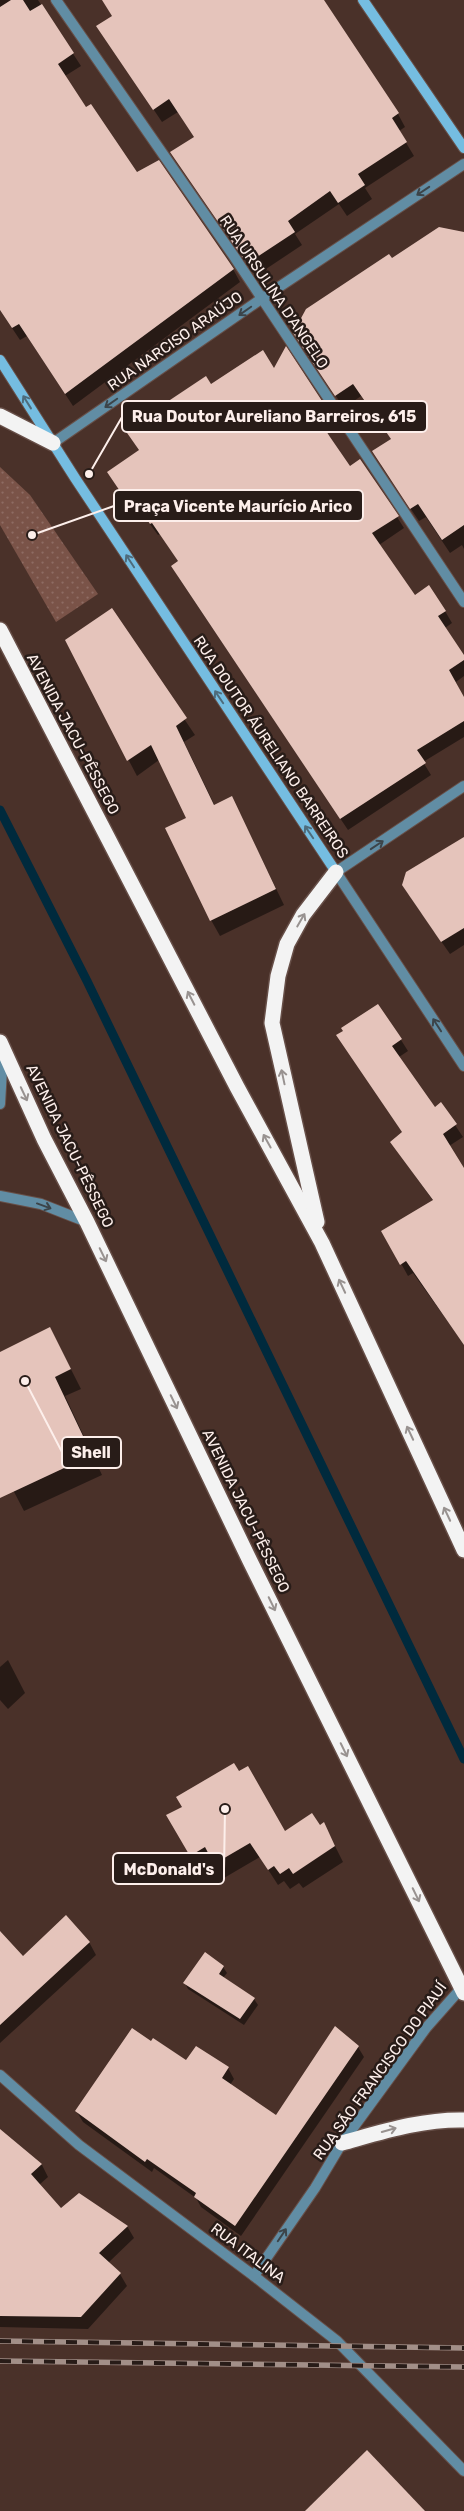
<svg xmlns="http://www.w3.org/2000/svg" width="464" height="2511" viewBox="0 0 464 2511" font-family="Rubik,sans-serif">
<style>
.park{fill:url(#park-dots)}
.shadow{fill:#0007}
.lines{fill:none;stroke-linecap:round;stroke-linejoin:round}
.stream{stroke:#002a3d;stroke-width:9}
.building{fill:#e5c4bb}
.street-casing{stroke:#674f48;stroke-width:12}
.secondary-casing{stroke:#674f48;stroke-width:12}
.highway-casing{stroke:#674f48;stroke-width:18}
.street{stroke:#618da4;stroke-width:10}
.secondary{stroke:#75bde1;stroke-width:10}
.highway{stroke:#f3f3f3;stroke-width:15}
.rail-casing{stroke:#a28f88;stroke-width:5.5}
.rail{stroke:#281c18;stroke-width:4;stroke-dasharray:11;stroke-linecap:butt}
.oneway{stroke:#3c4449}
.oneway2{stroke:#4e6c7c}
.oneway3{stroke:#989290}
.labels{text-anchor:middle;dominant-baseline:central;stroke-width:5;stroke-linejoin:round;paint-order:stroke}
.street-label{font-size:15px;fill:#fdefeb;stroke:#281c18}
.leader{fill:none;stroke:#fdefeb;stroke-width:2}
.callout-dot{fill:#fdefeb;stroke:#281c18;stroke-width:2}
.callout{fill:#281c18;stroke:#fdefeb;stroke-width:2}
.callout-label{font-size:16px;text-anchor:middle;font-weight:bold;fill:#fdefeb}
</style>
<defs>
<pattern id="park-dots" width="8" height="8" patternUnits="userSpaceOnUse" patternTransform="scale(1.25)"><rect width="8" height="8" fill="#7a5348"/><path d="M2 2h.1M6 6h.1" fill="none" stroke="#8e6c63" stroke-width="1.8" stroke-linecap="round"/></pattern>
</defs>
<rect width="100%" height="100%" fill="#4a3129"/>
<path class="park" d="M0,467l30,28 68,99 -42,28 -56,-97z"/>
<g class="shadow">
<path d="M0,0h38l43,66 -16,10 21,33 51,65 96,95 7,13 -167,124 -46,-70 -7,4 -20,-30z"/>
<path d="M103,0h208l27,24 60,90 7,13 -6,4 15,25 -49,32 7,11 -25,17 -8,-12 -44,30 7,11 -39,26 -3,-3 -6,5 -82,-120 23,-15 -17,-26 -16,10 -56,-83 7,-22z"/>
<path d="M464,234v315l-2,-4 -12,8 -24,-36 -7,4 -38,-56 11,-25 -31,-44 -17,12 -42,-62 90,-86z"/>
<path d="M274,370l49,34 6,12 -10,7 30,44 48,50 7,11 -25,17 35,52 31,14 7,12 -7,5 19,29v19l-8,6 8,17v38l-41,25 8,13 -83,55 -169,-252 -7,-12 7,-4 -19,-28 -2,1 -20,-27 -4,3 -18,-27 24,-33 -13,-20 84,-46z"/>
<path d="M111,610l84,125 -11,7 31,64 25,8 44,91 -64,31 -9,-16 -23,-101 -29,-59 -22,16 -71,-135z"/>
<path d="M464,838v107l-14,9 -39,-56z"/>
<path d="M401,1040l7,11 -9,6 35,52 7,-5 22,33 -14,9 15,25v173l-51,-71 -5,3 -25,-45 51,-29 -43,-60 12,-9 -58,-86z"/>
<path d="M50,1328l31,61 -16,7 37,79 -78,36 -24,-46v-112z"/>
<path d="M8,1660l17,33 -17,16 -8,-9v-33z"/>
<path d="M168,1816l117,17 35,-6 4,-3 19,38 -40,26 -4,-5 -9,6 -6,-8 -6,4 -18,-28 -36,21 -9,-16 -15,8z"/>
<path d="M0,1936l23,21 66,-15 7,13 -96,88z"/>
<path d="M223,1967l4,6 -4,5 31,21 4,6 -14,20 -56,-36 -3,-6z"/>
<path d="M152,2042l35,20 41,6 6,11 -4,6 47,31 81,-69 6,10 -123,179 -40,-29 -5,-9 -42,-30 -2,4 -69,-50 -6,-10z"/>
<path d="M0,2130l42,35 6,12 -9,8 22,25 66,16 7,12 -26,25 12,11 7,12 -39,43 -88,-2z"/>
</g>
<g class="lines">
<path class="stream" d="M0,810l87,171 377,778"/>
</g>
<g class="building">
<path d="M11,0h12l7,11 12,-7 32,49 -16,11 28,43 5,-3 46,68 22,-12 75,109 -169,125 -46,-70 -7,4 -12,-18v-303z"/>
<path d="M102,0h222l75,113 -7,5 15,24 -49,32 7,11 -27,18 -8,-12 -42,30 7,11 -41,27 -2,-3 -7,5 -75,-109 24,-15 -25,-38 -16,11 -57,-84 16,-10z"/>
<path d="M439,227l25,5v293l-22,15 -24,-36 -8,5 -38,-58 19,-12 -38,-55 -18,12 -42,-63 13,-24 83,-55 3,4z"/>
<path d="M286,346l38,58 -11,7 17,26 20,29 10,-7 39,57 -27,17 43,62 14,-10 17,26 -8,5 26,39v5l-15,10 15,27v24l-47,29 9,13 -86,56 -169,-253 7,-5 -26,-38 -2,1 -19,-27 -5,3 -19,-28 32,-22 -14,-20 81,-54 5,8 52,-34 11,18z"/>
<path d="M112,608l75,110 -11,8 38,79 18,-9 44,93 -66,32 -45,-93 21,-10 -35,-73 -24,16 -62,-121z"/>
<path d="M464,837v91l-23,14 -39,-57 4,-13z"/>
<path d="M378,1004l24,35 -10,7 43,61 6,-5 16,22 -14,10 21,34v177l-58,-84 -6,4 -19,-34 52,-31 -43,-58 12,-10 -66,-97 7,-4 -2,-3z"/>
<path d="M50,1327l21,42 -16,8 37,78 -92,43v-146z"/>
<path d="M234,1763l5,8 9,-5 37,65 27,-18 8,12 4,-3 11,24 -42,28 -4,-6 -9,6 -6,-8 -6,4 -18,-27 -36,21 -9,-17 -15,9 -24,-41 16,-8 -6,-10z"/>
<path d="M66,1915l24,27 -90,83v-94l23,25z"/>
<path d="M205,1952l19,14 -5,8 36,24 -15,21 -57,-36z"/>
<path d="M335,2026l24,20 -124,180 -41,-29 2,-4 -49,-34 -2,3 -70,-51 57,-83 19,13 2,-3 33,22 10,-14 33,21 -7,11 54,37z"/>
<path d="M0,2129l42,35 -11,10 30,34 18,-15 49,33 -29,27 22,20 -40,44 -81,-1z"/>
<path d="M367,2450l58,61h-120z"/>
</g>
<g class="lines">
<g class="street-casing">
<g id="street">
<path d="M56,0l177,255 231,347"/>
<path d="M53,443l208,-144 203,-135"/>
<path d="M464,786l-128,86 128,194"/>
<path d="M0,1104l3,-51"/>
<path d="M0,1196l41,8 46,18"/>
<path d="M0,2075l79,70 175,131 83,65 127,130"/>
<path d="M254,2276l61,-88 27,-45 84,-115 38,-43"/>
</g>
</g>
<g class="secondary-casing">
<g id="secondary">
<path d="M363,0l101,148"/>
<path d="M0,360l75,118 261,394"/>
</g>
</g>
<g class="highway-casing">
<g id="highway">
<path d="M0,416l53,27"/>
<path d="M0,630l237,457 85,156 142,307"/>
<path d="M0,1042l44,97 43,83 163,339 214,432"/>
<path d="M317,1222l-45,-199 6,-47 9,-32 16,-29 33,-43"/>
<path d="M342,2143c40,-11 80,-24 122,-23"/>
</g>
</g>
<use href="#street" class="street"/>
<use href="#secondary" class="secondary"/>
<use href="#highway" class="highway"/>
<g class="rail-casing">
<g id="rail">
<path d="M0,2341l464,7"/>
<path d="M0,2361l464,6"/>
</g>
</g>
<use href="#rail" class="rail"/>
</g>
<defs><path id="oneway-shaft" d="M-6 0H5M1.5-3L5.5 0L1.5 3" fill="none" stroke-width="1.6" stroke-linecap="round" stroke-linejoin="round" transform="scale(1.25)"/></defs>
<g class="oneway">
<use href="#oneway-shaft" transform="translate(423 191) rotate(146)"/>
<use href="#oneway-shaft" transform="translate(245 311) rotate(145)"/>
<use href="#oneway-shaft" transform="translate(111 403) rotate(145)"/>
<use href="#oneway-shaft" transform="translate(377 845) rotate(-34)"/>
<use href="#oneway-shaft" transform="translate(437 1025) rotate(-123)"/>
<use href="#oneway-shaft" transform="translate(44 1206) rotate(20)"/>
<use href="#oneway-shaft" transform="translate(282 2235) rotate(-56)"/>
</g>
<g class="oneway2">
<use href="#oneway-shaft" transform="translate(27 402) rotate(-122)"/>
<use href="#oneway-shaft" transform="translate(130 561) rotate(-123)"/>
<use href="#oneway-shaft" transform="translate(219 697) rotate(-124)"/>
<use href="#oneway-shaft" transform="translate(309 832) rotate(-124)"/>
</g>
<g class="oneway3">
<use href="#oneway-shaft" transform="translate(301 920) rotate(-60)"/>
<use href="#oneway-shaft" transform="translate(191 998) rotate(-117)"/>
<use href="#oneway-shaft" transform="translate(283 1077) rotate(-102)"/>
<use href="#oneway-shaft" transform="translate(24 1094) rotate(65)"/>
<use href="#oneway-shaft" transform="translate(267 1141) rotate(-119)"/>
<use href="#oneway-shaft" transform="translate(103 1255) rotate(64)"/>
<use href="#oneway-shaft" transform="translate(342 1286) rotate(-115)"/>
<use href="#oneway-shaft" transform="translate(174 1402) rotate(64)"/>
<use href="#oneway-shaft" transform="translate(410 1433) rotate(-115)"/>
<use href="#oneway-shaft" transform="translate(447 1514) rotate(-115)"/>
<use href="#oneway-shaft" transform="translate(272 1604) rotate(64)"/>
<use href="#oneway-shaft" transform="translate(344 1750) rotate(64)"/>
<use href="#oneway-shaft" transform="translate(416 1895) rotate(64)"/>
<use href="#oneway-shaft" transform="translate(389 2130) rotate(-16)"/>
</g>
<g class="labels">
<g class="street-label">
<text transform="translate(274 292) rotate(56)">RUA URSULINA D'ANGELO</text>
<text transform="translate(175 341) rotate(-35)">RUA NARCISO ARAÚJO</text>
<text transform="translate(73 734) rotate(62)">AVENIDA JACU-PÊSSEGO</text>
<text transform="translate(271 747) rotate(56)">RUA DOUTOR ÁURELIANO BARREIROS</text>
<text transform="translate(70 1146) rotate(64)">AVENIDA JACU-PÊSSEGO</text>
<text transform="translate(246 1511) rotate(64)">AVENIDA JACU-PÊSSEGO</text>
<text transform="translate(380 2071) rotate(-54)">RUA SÃO FRANCISCO DO PIAUÍ</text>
<text transform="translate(248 2253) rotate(37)">RUA ITALINA</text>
</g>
</g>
<path class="leader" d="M89 474L122 417M32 535L114 506M25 1381L62 1452M225 1809L224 1869"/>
<g class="callout-dot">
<circle cx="89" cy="474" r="5"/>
<circle cx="32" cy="535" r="5"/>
<circle cx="25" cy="1381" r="5"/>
<circle cx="225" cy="1809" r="5"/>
</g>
<g class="callout">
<rect x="122" y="401" width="305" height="31" rx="5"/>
<rect x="114" y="490" width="249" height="31" rx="5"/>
<rect x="62" y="1437" width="59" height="31" rx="5"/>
<rect x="113" y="1853" width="111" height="31" rx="5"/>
</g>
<g class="callout-label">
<text x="274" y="422">Rua Doutor Aureliano Barreiros, 615</text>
<text x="238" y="512">Praça Vicente Maurício Arico</text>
<text x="91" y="1458">Shell</text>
<text x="169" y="1875">McDonald's</text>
</g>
</svg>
